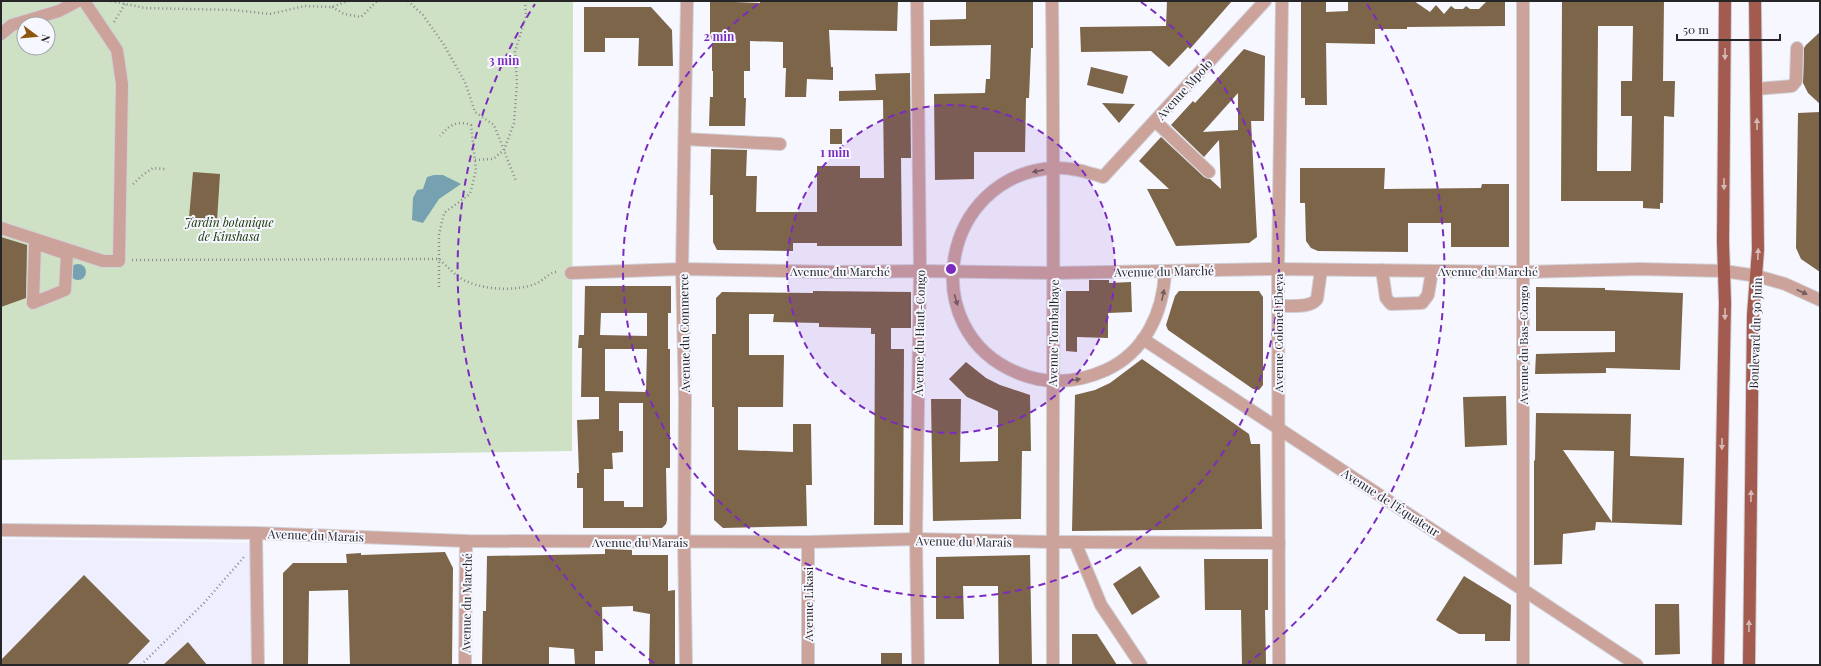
<svg xmlns="http://www.w3.org/2000/svg" width="1821" height="666" viewBox="0 0 1821 666" font-family="'Playfair Display',serif">
<style>
.built{fill:#eeeefe}
.green{fill:#cfe1c4;fill-rule:evenodd}
.water{fill:#75a1b0}
.building{fill:#7c6548;fill-rule:evenodd}
.lines{fill:none;stroke-linecap:round;stroke-linejoin:round}
.minor-casing{stroke:#d1d1d8;stroke-width:14}
.major-casing{stroke:#d1d1d8;stroke-width:14}
.path{stroke:#8a8b90;stroke-width:2.5;stroke-dasharray:1 3;stroke-linecap:butt}
.minor{stroke:#cca39b;stroke-width:12}
.major{stroke:#a25b4e;stroke-width:12}
.oneway{fill:#d4b9b8}
.oneway2{fill:#715e5c}
.ring{fill:none;stroke:#7b2cbf;stroke-width:2;stroke-dasharray:7 5}
.labels{text-anchor:middle;dominant-baseline:central;stroke-width:4;stroke-linejoin:round;paint-order:stroke}
.street-label{font-size:12px;fill:#262629;stroke:#f6f7ff}
.park-label{font-size:12px;font-style:italic;fill:#173200;stroke:#f6f7ff}
.centre{fill:#7b2cbf;stroke:#f6f7ff;stroke-width:2}
.ring-label{font-size:12px;text-anchor:middle;font-weight:bold;fill:#7b2cbf;stroke:#f6f7ff;stroke-width:4;stroke-linejoin:round;paint-order:stroke}
</style>
<rect width="100%" height="100%" fill="#f6f7ff"/>
<path class="built" d="M1,539l255,4 2,122h-257z"/>
<path class="green" d="M1,1h572l-1,450 -571,9zM24,24h24v24h-24z"/>
<g class="water">
<path d="M434,175h9l18,9 -22,15 -16,24 -11,-3 1,-22 4,-8 6,-1 4,-12z"/>
<circle cx="78" cy="272" r="8"/>
</g>
<g class="building">
<path d="M710,1l50,2v-2h138l-1,30 -68,-1 2,37h2v13l-26,-1 -1,18h-21l1,-29h-3v-26l-33,-1v30h-6v27h2l-1,28h-36l1,-29h3v-26h-1v-30h-2z"/>
<path d="M966,1h67v47h-2l-2,50h-3l-1,54h-51v27l-39,1 -1,-86 51,-1 1,-14h4l1,-34 -61,1v-26l36,-1z"/>
<path d="M1167,1h65l-42,48 -2,-2 -19,20 -18,-16 -70,1 -1,-25 86,-1z"/>
<path d="M1301,1h25v11l22,-1v-10h66l16,11 6,-7 8,9 7,-8 4,3h8l3,-3 4,3h9l8,-8h18v25l-98,1v2h-32v15l-49,-1 1,62h-22v-7h-4z"/>
<path d="M1562,1h102l-1,80h12l-1,36 -10,-1 -1,87h-3v6l-17,-1v-7h-82zM1598,26h35l-1,55h-11v35h11l-1,55h-34z"/>
<path d="M584,7h67l21,23 1,36h-35l1,-28h-34v14h-21z"/>
<path d="M1820,32v72l-12,-11 -5,-10 1,-35 2,-3z"/>
<path d="M1244,49l21,7 -1,65h-13l6,116 -8,6 -73,3 -29,-57h22l-30,-28 22,-24 43,40 6,2 11,10 -2,-49 -15,17 -33,-32 22,-24 2,2zM1238,93v37l-35,2z"/>
<path d="M1091,67l37,9 -5,18 -36,-9z"/>
<path d="M910,73l1,85h-10l1,88h-85v-3h-24v8l-76,-1 -4,-8v-47h-3l1,-46 36,1 -1,26h11l-1,36h61v-46h43v12h24l-1,-78 -44,1v-10l37,-1 -1,-16z"/>
<path d="M1102,103l33,1 -16,19z"/>
<path d="M1820,112v160l-19,-13 -5,-11 2,-135z"/>
<rect x="830" y="129" width="12" height="15"/>
<path d="M1300,168h85l-1,21 97,-1 1,-4h27v63h-58v-24h-43v29l-90,-1 -7,-3 -5,-7 -1,-38h-5z"/>
<path d="M193,172l27,2 -3,47 -28,-3z"/>
<path d="M1,237l26,8 -1,53 -25,9z"/>
<path d="M1089,280h20v3l22,-1 1,30 -24,1v25l-31,-1v15l-11,-1v-60h23z"/>
<path d="M585,286h86v27h-3v36h2v119h-4l1,52 -1,4 -4,4h-79v-40h-6v-15h2l-2,-53 22,-1v-22h-18l1,-49h-4l1,-13h5zM601,313h46v23l-47,-1zM605,349h42l-1,43 -41,-1zM619,403h24v104h-19v-6h-20v-32h9l-1,-16 11,-1v-21h-4z"/>
<path d="M1536,287l69,1v2l78,3 -3,77 -74,-2v5l-71,1 1,-20 79,-2v-21h-79z"/>
<path d="M813,291l98,1v36h-20v21h13l-1,176h-29l1,-191h-4v-6l-52,-1v-4l-46,-1 1,-8h-25v41h35l-1,52h-45v43l55,2v-28h18l1,61h-6l1,41 -84,2 -9,-8v-113h-2v-73h4v-36l6,-6 91,1z"/>
<path d="M1179,291h80l4,6v88l-4,5 -6,-1 -85,-59 -2,-5 9,-29z"/>
<path d="M1142,359l107,75 2,10h9l2,85 -190,2 3,-136 20,-5 15,-7z"/>
<path d="M966,362l20,16 14,7 30,10 1,56h-9l-1,68 -88,2 -2,-122h30l-1,63 38,-1v-50l-31,-14 -18,-18z"/>
<path d="M1506,396l1,49 -42,2 -2,-50z"/>
<path d="M1536,413l95,1 -1,42 54,2 -2,67 -86,-3 -1,8 -32,4 -1,30 -28,1v-105l1,1zM1563,450l51,1 -2,71z"/>
<path d="M605,549l27,1v5h36v36l7,-1v75h-26l1,-51 -17,-3v-5l-31,1 1,44h-8v14h-20l-1,-16 -25,-2v18h-67l1,-54h3l1,-55 118,-2z"/>
<path d="M445,552l8,16 -1,97h-102l-2,-75 -39,1 -1,74h-25v-92l10,-10h54l-1,-9 15,-1v2z"/>
<path d="M1030,555l2,110h-33l-1,-79h-35l1,33h-28v-62z"/>
<path d="M1204,559h64v51h-3l1,55h-24l-1,-55h-36z"/>
<path d="M1140,566l20,31 -28,18 -19,-31z"/>
<path d="M84,575l66,66 -23,24h-126v-5z"/>
<path d="M1464,576l47,29 -1,36h-25v-7h-26l-23,-14z"/>
<path d="M1655,604h24l1,50 -25,1z"/>
<path d="M1072,634h25l20,31h-45z"/>
<path d="M188,642l19,23h-44z"/>
<rect x="881" y="653" width="21" height="12"/>
</g>
<g class="lines">
<g class="minor-casing">
<g id="minor">
<path d="M917,1l3,270 -4,268 2,126"/>
<path d="M1052,1c3,221 0,443 1,664"/>
<path d="M1523,1v664"/>
<path d="M1,34l11,-9 47,-14 19,-10"/>
<path d="M1756,89l36,-3 4,-5 1,-33"/>
<path d="M1155,121l54,51"/>
<path d="M685,139l95,5"/>
<path d="M1,228l102,33h16l3,-177 -5,-34 -33,-49"/>
<path d="M35,243l32,11 -2,36 -32,13z"/>
<path d="M1382,270l4,28 5,6 31,-1 6,-8 4,-24"/>
<path d="M1165,272c-2,41 -20,80 -59,98 -29,13 -59,15 -88,3 -104,-42 -77,-197 35,-205 18,-1 34,4 50,9l162,-176"/>
<path d="M571,273l111,-4 155,3 83,-1 134,2 224,-4 245,3 117,-3 84,2 33,5 28,8 35,16"/>
<path d="M1278,306c11,-1 32,3 39,-7l4,-29"/>
<path d="M1143,339l494,326"/>
<path d="M1,530l255,3 210,8 342,1 108,-3 136,3 227,1"/>
<path d="M256,533l2,132"/>
<path d="M1075,542l26,63 40,60"/>
<path d="M465,665l1,-124"/>
<path d="M686,665l-2,-123 1,-143 -3,-130 5,-268"/>
<path d="M808,665v-123"/>
<path d="M1279,665l-1,-396 4,-268"/>
</g>
</g>
<g class="major-casing">
<g id="major">
<path d="M1718,665l7,-362 -2,-61 2,-241"/>
<path d="M1749,665l4,-350 5,-65 -3,-249"/>
</g>
</g>
<g class="path">
<path d="M111,1l34,7 89,2 36,4 35,-8 27,1 16,-6"/>
<path d="M408,1l15,14 21,30 21,37 10,30 19,13 22,56"/>
<path d="M332,7l12,7 17,3 16,-16"/>
<path d="M114,22l11,-18"/>
<path d="M475,160l18,-1 11,-9 10,-27 3,-40 -2,-31 11,-36 -1,-15"/>
<path d="M133,184l11,-10 9,-6 12,1"/>
<path d="M132,260l307,-1c8,7 18,19 29,23 19,8 48,9 67,2 9,-3 14,-13 24,-12"/>
<path d="M439,287v-52l5,-22 26,-19 6,-24 -5,-45c-15,-5 -21,0 -31,11"/>
<path d="M141,665l63,-62 40,-46"/>
</g>
<use href="#minor" class="minor"/>
<use href="#major" class="major"/>
</g>
<defs><path id="oneway-solid" d="M-6-.8H1V-3.2L6.5 0L1 3.2V.8H-6Z"/></defs>
<g class="oneway">
<use href="#oneway-solid" transform="translate(1725 54) rotate(90)"/>
<use href="#oneway-solid" transform="translate(1757 124) rotate(-91)"/>
<use href="#oneway-solid" transform="translate(1724 184) rotate(90)"/>
<use href="#oneway-solid" transform="translate(1758 254) rotate(-88)"/>
<use href="#oneway-solid" transform="translate(1725 314) rotate(91)"/>
<use href="#oneway-solid" transform="translate(1722 444) rotate(91)"/>
<use href="#oneway-solid" transform="translate(1751 496) rotate(-89)"/>
<use href="#oneway-solid" transform="translate(1749 626) rotate(-89)"/>
</g>
<g class="oneway2">
<use href="#oneway-solid" transform="translate(1038 171) rotate(169)"/>
<use href="#oneway-solid" transform="translate(1802 292) rotate(25)"/>
<use href="#oneway-solid" transform="translate(1163 295) rotate(-78)"/>
<use href="#oneway-solid" transform="translate(956 300) rotate(74)"/>
<use href="#oneway-solid" transform="translate(1075 380) rotate(-10)"/>
</g>
<circle cx="951" cy="269" r="164" fill="#7b2cbf" fill-opacity=".12"/>
<g class="ring">
<circle cx="951" cy="269" r="164"/>
<path d="M1141 2A328 328 0 1 1 761 2"/>
<path d="M654 663A493 493 0 0 1 535 4M1367 4A493 493 0 0 1 1248 663"/>
</g>
<g class="labels">
<g class="street-label">
<text transform="translate(1184 89) rotate(-48)">Avenue Mpolo</text>
<text x="840" y="271">Avenue du Marché</text>
<text transform="translate(1164 271) rotate(-1)">Avenue du Marché</text>
<text x="1488" y="271">Avenue du Marché</text>
<text transform="translate(684 333) rotate(-91)">Avenue du Commerce</text>
<text transform="translate(919 333) rotate(-89)">Avenue du Haut-Congo</text>
<text transform="translate(1053 333) rotate(-89)">Avenue Tombalbaye</text>
<text transform="translate(1278 333) rotate(-90)">Avenue Colonel Ebeya</text>
<text transform="translate(1755 333) rotate(-88)">Boulevard du 30 Juin</text>
<text transform="translate(1523 345) rotate(-90)">Avenue du Bas-Congo</text>
<text transform="translate(1391 502) rotate(33)">Avenue de l'Équateur</text>
<text transform="translate(316 535) rotate(2)">Avenue du Marais</text>
<text transform="translate(964 541) rotate(1)">Avenue du Marais</text>
<text x="640" y="542">Avenue du Marais</text>
<text transform="translate(466 603) rotate(-89)">Avenue du Marché</text>
<text transform="translate(808 604) rotate(-90)">Avenue Likasi</text>
</g>
<g class="park-label">
<text x="229" y="222">Jardin botanique<tspan x="229" dy="14">de Kinshasa</tspan></text>
</g>
</g>
<circle cx="951" cy="269" r="6" class="centre"/>
<g class="ring-label">
<text x="719" y="41">2 min</text>
<text x="504" y="65">3 min</text>
<text x="835" y="157">1 min</text>
</g>
<rect width="1821" height="666" fill="none" stroke="#262629" stroke-width="4"/>
<g transform="translate(36 36) rotate(106)"><circle r="19" fill="#f6f7ff" stroke="#a3a3a9"/>
<path d="M0-3L7 15L0 10L-7 15Z" fill="#8e550e"/>
<text y="-6" font-size="11" font-weight="bold" text-anchor="middle" fill="#262629">N</text>
</g>
<path d="M1677 34v6h103v-6" fill="none" stroke="#262629" stroke-width="2"/>
<text x="1683" y="34" font-size="12" fill="#262629" stroke="#f6f7ff" stroke-width="3" paint-order="stroke">50 m</text>
</svg>
